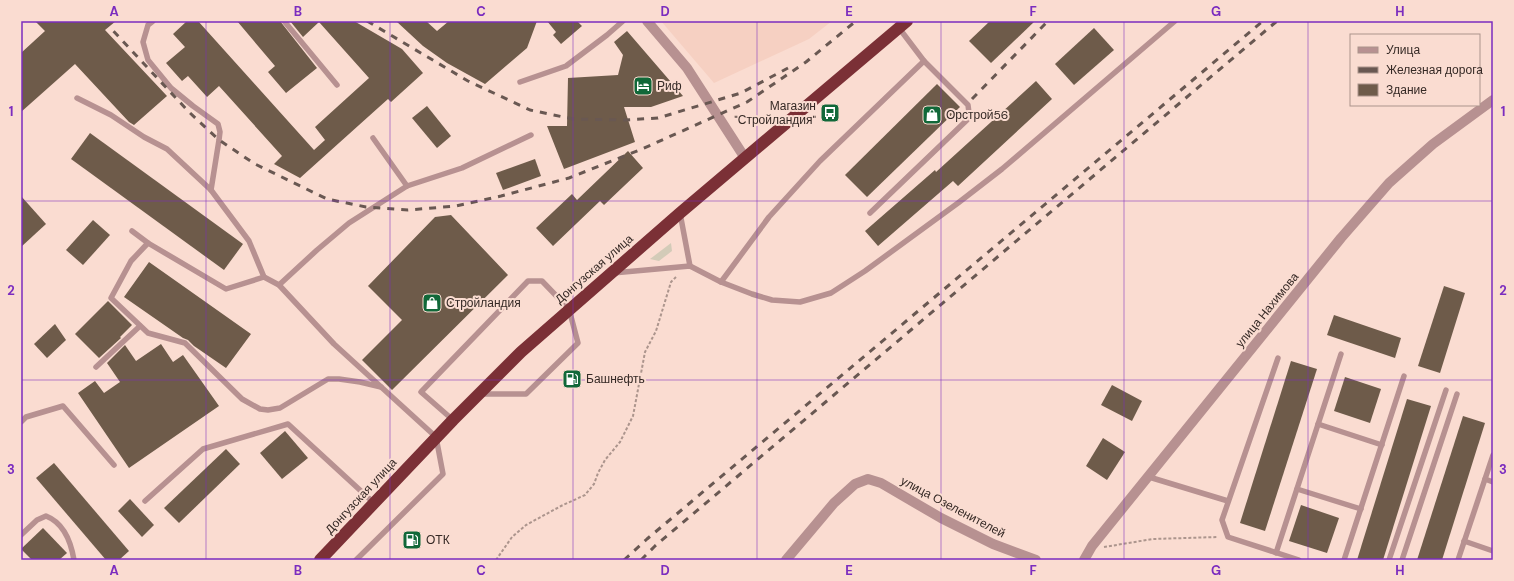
<svg xmlns="http://www.w3.org/2000/svg" width="1514" height="581" viewBox="0 0 1514 581" font-family="'DM Sans',sans-serif">
<style>
.built{fill:#f6d0c2}
.green{fill:#d3cbb8}
.building{fill:#6e5b4a}
.lines{fill:none;stroke-linecap:round;stroke-linejoin:round}
.path{stroke:#ac958d;stroke-width:2;stroke-dasharray:3 2;stroke-linecap:butt}
.lane{stroke:#b79191;stroke-width:5.5}
.street{stroke:#b79191;stroke-width:10}
.highway{stroke:#7b3036;stroke-width:12}
.rail{stroke:#695852;stroke-width:3;stroke-dasharray:7 7;stroke-linecap:butt}
.grid{fill:none;stroke:#7b2cbf;stroke-width:1;stroke-opacity:0.55}
.labels{text-anchor:middle;dominant-baseline:central;stroke-width:4;stroke-linejoin:round;paint-order:stroke}
.poi-label{font-size:12px;fill:#352925;stroke:#fadcd1;text-anchor:start}
.street-label{font-size:12px;fill:#352925;stroke:#fadcd1}
.neatline{fill:none;stroke:#7b2cbf;stroke-width:1.5}
.grid-label{font-size:13px;text-anchor:middle;font-weight:bold;fill:#7b2cbf}
</style>
<rect width="100%" height="100%" fill="#fadcd1"/>
<path class="built" d="M661,21h171l-23,18 -95,44z"/>
<path class="green" d="M671,243l1,8 -13,10 -9,-2z"/>
<g class="building">
<path d="M35,21h81l-11,9 62,66 -33,29 -5,-3 -54,-58 -54,48v-59l24,-22z"/>
<path d="M187,21h11l116,129 11,-10 -10,-13 54,-49 -50,-56 -16,15 -13,-16h64l48,28 21,24 -32,29 -3,-3 -88,79 -26,-14 8,-8 -63,-70 -12,11 -19,-21 -6,5 -16,-18 19,-16 -12,-13z"/>
<path d="M237,21h43l37,47 -31,25 -18,-21 7,-6z"/>
<path d="M396,21h30l11,10 12,-10h88l-10,27 -42,36 -38,-21 -24,-17z"/>
<path d="M547,21h30l5,5 -21,18 -8,-9 3,-3z"/>
<path d="M990,21h45l-44,42 -22,-22z"/>
<path d="M1094,28l20,22 -40,35 -19,-21z"/>
<path d="M627,31l56,65 -32,11h-27l11,35 -71,27 -17,-43h20l1,-48 50,-3 5,-20 -9,-13z"/>
<path d="M1036,81l16,18 -94,87 -5,-5 -75,65 -13,-15 70,-61 1,2z"/>
<path d="M937,84l23,23 -93,90 -22,-22z"/>
<path d="M427,106l24,30 -14,12 -25,-30z"/>
<path d="M90,133l153,111 -19,26 -153,-111z"/>
<path d="M628,151l15,17 -39,37 -4,-4 -47,45 -17,-18 36,-34 5,6z"/>
<path d="M535,159l6,17 -38,14 -7,-17z"/>
<path d="M21,196l25,28 -25,23z"/>
<path d="M451,215l57,60 -116,115 -30,-30 40,-40 -34,-34 67,-69z"/>
<path d="M93,220l17,15 -27,30 -17,-15z"/>
<path d="M149,262l102,72 -25,34 -32,-22 -6,-6 -5,-2 -59,-41z"/>
<path d="M1444,286l21,7 -25,80 -22,-7z"/>
<path d="M108,301l24,24 -12,12 1,1 -22,20 -24,-24z"/>
<path d="M1334,315l67,23 -6,20 -68,-23z"/>
<path d="M55,324l11,16 -19,18 -13,-14z"/>
<path d="M161,344l12,18 10,-7 36,51 -90,62 -51,-75 17,-12 9,12 16,-11 -13,-19 18,-18 11,16z"/>
<path d="M1291,361l26,8 -52,162 -25,-8z"/>
<path d="M1345,377l36,12 -11,34 -36,-12z"/>
<path d="M1112,385l30,16 -10,20 -31,-16z"/>
<path d="M1407,399l24,7 -48,154h-26z"/>
<path d="M1463,416l22,7 -43,137h-25z"/>
<path d="M285,431l23,27 -26,21 -22,-26z"/>
<path d="M1103,438l22,14 -18,28 -21,-14z"/>
<path d="M226,449l14,15 -61,59 -15,-15z"/>
<path d="M54,463l75,88 -10,9h-13l-70,-82z"/>
<path d="M130,499l24,26 -12,12 -24,-26z"/>
<path d="M1301,505l38,13 -12,35 -38,-12z"/>
<path d="M43,528l24,25 -8,7h-27l-11,-11z"/>
</g>
<g class="lines">
<g class="path">
<path d="M1104,547l49,-8 65,-2"/>
<path d="M496,560l16,-23 14,-12 35,-19 24,-11 9,-11 4,-11 7,-13 15,-18 13,-26 12,-64 11,-21 15,-49 6,-6"/>
</g>
<g class="lane">
<path d="M153,21l-5,4 -5,17 5,18 23,28 22,18 25,18 2,8 -1,8 -8,50"/>
<path d="M284,21l53,64"/>
<path d="M520,82l46,-16 41,-31 16,-14"/>
<path d="M77,98l34,17 33,22 23,12 44,41 38,51 15,36"/>
<path d="M373,138l34,48"/>
<path d="M680,213l10,53"/>
<path d="M870,213l97,-93 2,-7 -1,-8 -44,-44"/>
<path d="M132,231l16,12 78,46 38,-12 15,8 55,59 102,93 7,37 -87,86"/>
<path d="M148,243l-17,18 -20,37 37,35 37,10 57,56 18,10 8,1 12,-2 48,-29h11l21,3 21,5"/>
<path d="M613,273l77,-7 31,16 31,12 20,6 28,2 31,-9 34,-22 93,-68 44,-34 173,-148"/>
<path d="M721,282l48,-65 51,-56 104,-100 -25,-33"/>
<path d="M279,285l38,-35 32,-27 58,-37 55,-18 69,-33"/>
<path d="M1278,358l-56,162 6,17 71,23"/>
<path d="M96,367l44,-41"/>
<path d="M453,420l-32,-28 107,-111h14l27,28 9,34 -52,51h-45"/>
<path d="M21,422l5,-5 37,-11 51,59"/>
<path d="M1318,424l64,21"/>
<path d="M1149,477l79,24"/>
<path d="M1485,479l8,3"/>
<path d="M1297,489l64,20"/>
<path d="M145,501l58,-52 85,-25 86,79"/>
<path d="M21,535l16,-15 9,-4c18,7 25,26 28,44"/>
<path d="M1464,541l29,10"/>
<path d="M1276,553l65,-199"/>
<path d="M1344,560l60,-184"/>
<path d="M1389,560l57,-170"/>
<path d="M1402,560l55,-166"/>
<path d="M1458,560l35,-105"/>
</g>
<g class="street">
<path d="M647,21l40,47 58,90"/>
<path d="M786,560l48,-57 21,-19 13,-5 13,4 60,35 52,26 43,16"/>
<path d="M1084,560l8,-14 249,-308 48,-55 44,-39 60,-44"/>
</g>
<path class="highway" d="M320,560l133,-140 68,-68 159,-139 227,-192"/>
<g class="rail">
<path d="M104,21l85,91 30,28 36,24 72,35 39,8 42,3 48,-4 45,-10 68,-18 73,-29 105,-47 59,-40 50,-41"/>
<path d="M367,21l101,60 62,29 43,9 52,1 33,-2 83,-25 47,-25"/>
<path d="M972,99l76,-78"/>
<path d="M624,560l23,-21 616,-518"/>
<path d="M641,560l14,-14 622,-525"/>
</g>
</g>
<path class="grid" d="M206,21v539M390,21v539M573,21v539M757,21v539M941,21v539M1124,21v539M1308,21v539M21,201h1472M21,380h1472"/>
<defs>
<g id="hotel-square" transform="scale(1)"><rect x="-9" y="-9" width="18" height="18" rx="4" fill="#116839" stroke="#fadcd1"/><path d="M-6-4.5h1.5V1H6V5H4.5V3h-9V5H-6ZM-4 0a1.8 1.8 0 1 1 3.6 0ZM.5 0V-2.5h3Q6-2.5 6 0Z" fill="#fff"/></g>
<g id="bus-square" transform="scale(1)"><rect x="-9" y="-9" width="18" height="18" rx="4" fill="#116839" stroke="#fadcd1"/><path d="M-5-6H5V4H4V6H2V4H-2V6H-4V4H-5ZM-3.5-4V0h7V-4ZM-3.5 1.2v1.5H-2V1.2ZM2 1.2v1.5H3.5V1.2Z" fill="#fff"/></g>
<g id="shop-square" transform="scale(1)"><rect x="-9" y="-9" width="18" height="18" rx="4" fill="#116839" stroke="#fadcd1"/><path d="M-5-2.5h2.3a2.7 3.5 0 0 1 5.4 0H5L5.5 6h-11ZM-1.5-2.5h3a1.5 2.3 0 0 0-3 0Z" fill="#fff"/></g>
<g id="fuel-square" transform="scale(1)"><rect x="-9" y="-9" width="18" height="18" rx="4" fill="#116839" stroke="#fadcd1"/><path d="M-5.5-6h7V0h2V4h1.3V-2.5L3-4.5l.8-.8L6-3V5H2.5V1h-1V6h-7ZM-4.2-4.7v3.2H.2V-4.7Z" fill="#fff"/></g>
</defs>
<g fill-rule="evenodd">
<use href="#hotel-square" x="643" y="86"/>
<use href="#bus-square" x="830" y="113"/>
<use href="#shop-square" x="932" y="115"/>
<use href="#shop-square" x="432" y="303"/>
<use href="#fuel-square" x="572" y="379"/>
<use href="#fuel-square" x="412" y="540"/>
</g>
<g class="labels">
<g class="poi-label">
<text x="657" y="86">Риф</text>
<text x="816" y="106" text-anchor="end">Магазин<tspan x="816" dy="14">"Стройландия"</tspan></text>
<text x="946" y="115">Орстрой56</text>
<text x="446" y="303">Стройландия</text>
<text x="586" y="379">Башнефть</text>
<text x="426" y="540">ОТК</text>
</g>
<g class="street-label">
<text transform="translate(594 269) rotate(-41)">Донгузская улица</text>
<text transform="translate(1267 310) rotate(-51)">улица Нахимова</text>
<text transform="translate(361 496) rotate(-47)">Донгузская улица</text>
<text transform="translate(953 507) rotate(28)">улица Озеленителей</text>
</g>
</g>
<rect width="1514" height="581" fill="none" stroke="#fadcd1" stroke-width="44"/>
<rect x="1350" y="34" width="130" height="72" fill="#fadcd1" stroke="#ab948c"/>
<rect x="1358" y="47" width="20" height="6" fill="#b79191" stroke="#ab948c"/>
<text x="1386" y="54" font-size="12" fill="#352925">Улица</text>
<rect x="1358" y="67" width="20" height="6" fill="#695852" stroke="#ab948c"/>
<text x="1386" y="74" font-size="12" fill="#352925">Железная дорога</text>
<rect x="1358" y="84" width="20" height="12" fill="#6e5b4a" stroke="#ab948c"/>
<text x="1386" y="94" font-size="12" fill="#352925">Здание</text>
<rect x="22" y="22" width="1470" height="537" class="neatline"/>
<g class="grid-label">
<text x="114" y="16">A</text>
<text x="298" y="16">B</text>
<text x="481" y="16">C</text>
<text x="665" y="16">D</text>
<text x="849" y="16">E</text>
<text x="1033" y="16">F</text>
<text x="1216" y="16">G</text>
<text x="1400" y="16">H</text>
<text x="11" y="116">1</text>
<text x="1503" y="116">1</text>
<text x="11" y="295">2</text>
<text x="1503" y="295">2</text>
<text x="11" y="474">3</text>
<text x="1503" y="474">3</text>
<text x="114" y="575">A</text>
<text x="298" y="575">B</text>
<text x="481" y="575">C</text>
<text x="665" y="575">D</text>
<text x="849" y="575">E</text>
<text x="1033" y="575">F</text>
<text x="1216" y="575">G</text>
<text x="1400" y="575">H</text>
</g>
</svg>
